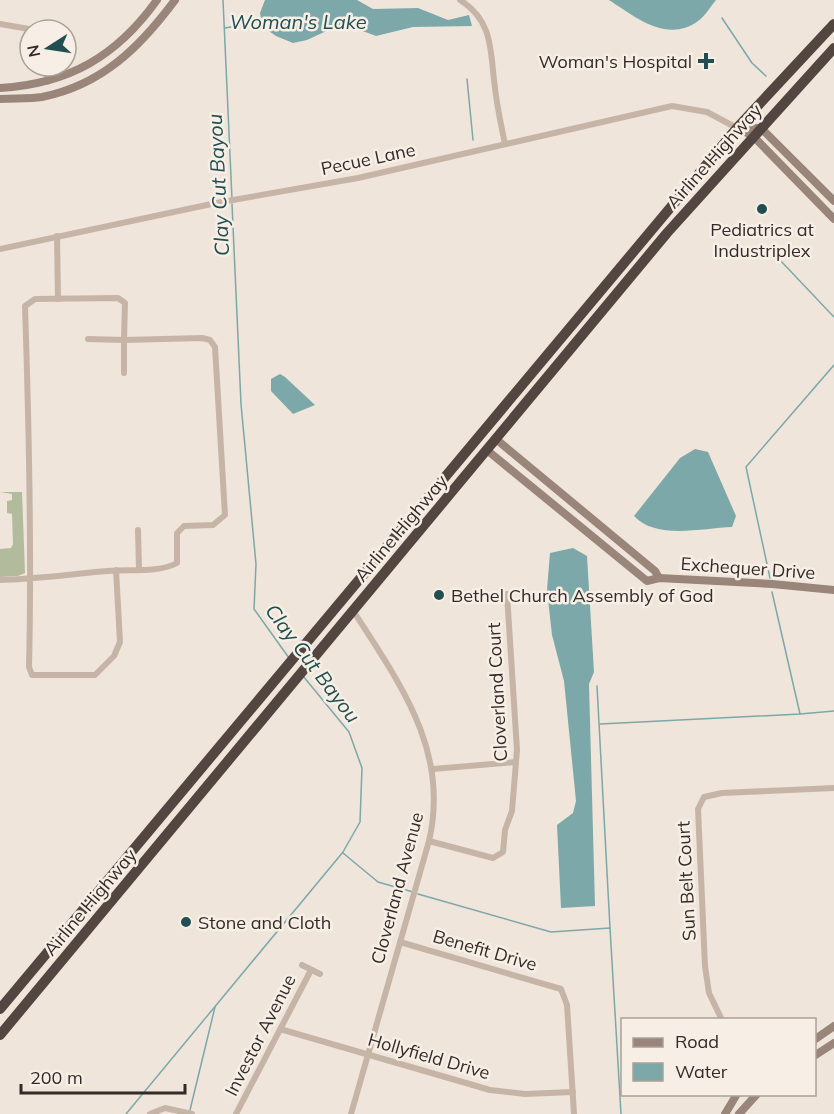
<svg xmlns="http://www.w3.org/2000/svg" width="834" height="1114" viewBox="0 0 834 1114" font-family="Mulish,sans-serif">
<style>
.green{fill:#b2bc9c}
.water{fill:#7ca8a9}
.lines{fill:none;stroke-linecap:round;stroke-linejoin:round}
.stream{stroke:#7ca8a9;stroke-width:1.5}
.street{stroke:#c6b5a7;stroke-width:6}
.secondary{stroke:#998579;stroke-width:8}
.highway{stroke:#53453f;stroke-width:10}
.poi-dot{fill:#204e51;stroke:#f7efe6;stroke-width:2}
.labels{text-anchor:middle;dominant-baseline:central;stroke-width:5;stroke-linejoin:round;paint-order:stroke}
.poi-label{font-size:18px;fill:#332b27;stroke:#f7efe6;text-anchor:start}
.street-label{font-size:18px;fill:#332b27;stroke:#f7efe6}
.water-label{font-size:20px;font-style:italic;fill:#204e51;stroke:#f7efe6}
</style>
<rect width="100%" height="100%" fill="#efe5da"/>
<path class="green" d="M0,492h22l3,81 -7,3 -18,1v-28l11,-1 2,-4 -1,-30 -5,-1v-12l5,-1v-6z"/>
<g class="water">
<path d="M265,0h92l16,9 45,-1 30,12 21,-5 3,11 -59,1 -37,9 -24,-9h-17l-28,13 -14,3 -17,-7 -13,-9 -3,-14z"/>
<path d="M609,0h107c-5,6 -11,16 -18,21 -31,23 -64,-5 -89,-21z"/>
<path d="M280,374l5,3 30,28 -22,9 -22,-23v-12z"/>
<path d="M695,449l13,3 28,64 -4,11c-30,1 -76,13 -98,-11l46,-58z"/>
<path d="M573,548l14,8 7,116 -5,12 6,222 -34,2 -4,-83 16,-12 3,-12 -12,-120 -12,-46 -5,-45 3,-37z"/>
</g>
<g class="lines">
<g class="stream">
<path d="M223,0l9,199"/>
<path d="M722,18l30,45 14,13"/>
<path d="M225,28l38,-7"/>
<path d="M467,79l6,61"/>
<path d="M232,204l9,200 15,160 -2,45 35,49"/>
<path d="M779,259l55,58"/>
<path d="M770,578l-24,-111 88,-102"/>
<path d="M597,686l13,242"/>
<path d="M800,714l34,-3"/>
<path d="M600,724l200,-10 -28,-122"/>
<path d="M343,853l35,29 35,10"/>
<path d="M418,894l133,38 59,-4 11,186"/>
<path d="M190,1110l25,-103"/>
<path d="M126,1114l217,-262 17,-30 2,-54 -13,-36 -46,-56"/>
</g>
<g class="street">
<path d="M460,0c34,21 30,52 35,88 2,18 6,37 10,56"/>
<path d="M0,24l35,6"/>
<path d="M47,82v-16"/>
<path d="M57,236l1,63"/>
<path d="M0,249l216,-46 142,-25 314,-72 35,6 30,16"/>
<path d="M88,339l36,1v33"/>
<path d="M138,530l1,39"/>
<path d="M0,580c36,-1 72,-6 108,-9 20,-2 51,2 69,-8v-30l7,-7 29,-1 12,-10 -10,-168 -5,-7 -8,-2 -78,2 1,-37 -7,-5 -83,1 -10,7c4,121 7,241 4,361l3,8h63l19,-19 6,-14 -4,-72"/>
<path d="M433,769l83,-7"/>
<path d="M429,841l64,17 10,-6 2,-22 7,-19 5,-61 -10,-156"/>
<path d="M400,942l161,47 6,16 7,109"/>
<path d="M302,965l18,9"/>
<path d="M722,1020l-13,-27 -4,-27 -7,-157 6,-12 18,-4 112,-5"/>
<path d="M280,1029l210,61 35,4 48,-2"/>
<path d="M150,1114l15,-6 27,6"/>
<path d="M236,1114l75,-144"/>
<path d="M351,1114l78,-273c21,-90 -29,-157 -75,-229"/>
</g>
<g class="secondary">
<path d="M0,88c69,-4 117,-32 157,-88"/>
<path d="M0,99c14,-1 29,0 42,-2 60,-12 98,-50 133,-97"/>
<path d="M737,128l16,8 81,83"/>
<path d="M741,128h20l73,73"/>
<path d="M497,440l158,131 4,7"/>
<path d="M488,451l159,130 12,-3 113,6 62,6"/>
<path d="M814,1040l20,-14"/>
<path d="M814,1056l20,-13"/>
<path d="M725,1114l12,-20"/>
<path d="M739,1114l18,-20"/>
</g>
<g class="highway">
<path d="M0,1009l737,-881 97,-104"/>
<path d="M0,1035l667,-802 167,-185"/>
</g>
</g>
<g class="poi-dot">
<path d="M703 52h6v6h6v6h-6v6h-6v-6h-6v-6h6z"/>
<circle cx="762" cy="209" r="6"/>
<circle cx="439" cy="595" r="6"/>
<circle cx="186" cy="922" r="6"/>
</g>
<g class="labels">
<g class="poi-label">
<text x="692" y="61" text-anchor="end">Woman's Hospital</text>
<text x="762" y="229" text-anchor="middle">Pediatrics at<tspan x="762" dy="21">Industriplex</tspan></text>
<text x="451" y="595">Bethel Church Assembly of God</text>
<text x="198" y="922">Stone and Cloth</text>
</g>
<g class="street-label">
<text transform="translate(714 156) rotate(-48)">Airline Highway</text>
<text transform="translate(368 159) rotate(-12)">Pecue Lane</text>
<text transform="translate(401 528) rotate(-50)">Airline Highway</text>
<text transform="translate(748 568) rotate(4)">Exchequer Drive</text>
<text transform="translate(497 692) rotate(-93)">Cloverland Court</text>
<text transform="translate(686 881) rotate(-93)">Sun Belt Court</text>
<text transform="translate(397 888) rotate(-75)">Cloverland Avenue</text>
<text transform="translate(90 902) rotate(-50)">Airline Highway</text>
<text transform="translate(485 950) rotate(16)">Benefit Drive</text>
<text transform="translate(260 1035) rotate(-63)">Investor Avenue</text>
<text transform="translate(429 1056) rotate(16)">Hollyfield Drive</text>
</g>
<g class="water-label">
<text x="298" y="21">Woman's Lake</text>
<text transform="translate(218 185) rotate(-93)">Clay Cut Bayou</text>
<text transform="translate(313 663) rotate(53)">Clay Cut Bayou</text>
</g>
</g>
<rect x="621" y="1018" width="195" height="78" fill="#f7efe6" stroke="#a9a19a" stroke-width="1.5"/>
<rect x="633" y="1038" width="30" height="9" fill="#998579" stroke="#a9a19a" stroke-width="1.5"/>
<text x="675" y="1048" font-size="18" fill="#332b27">Road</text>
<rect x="633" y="1063" width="30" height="18" fill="#7ca8a9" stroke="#a9a19a" stroke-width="1.5"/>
<text x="675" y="1078" font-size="18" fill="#332b27">Water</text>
<g transform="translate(48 48) rotate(258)"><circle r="28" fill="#f7efe6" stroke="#a9a19a" stroke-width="1.5"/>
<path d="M0-4.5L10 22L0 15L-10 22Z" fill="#204e51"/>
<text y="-9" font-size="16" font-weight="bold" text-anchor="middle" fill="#332b27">N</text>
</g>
<path d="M21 1084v9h164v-9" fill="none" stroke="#332b27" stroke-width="3"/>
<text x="30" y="1084" font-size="18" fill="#332b27" stroke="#f7efe6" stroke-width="4.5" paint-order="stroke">200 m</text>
</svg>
